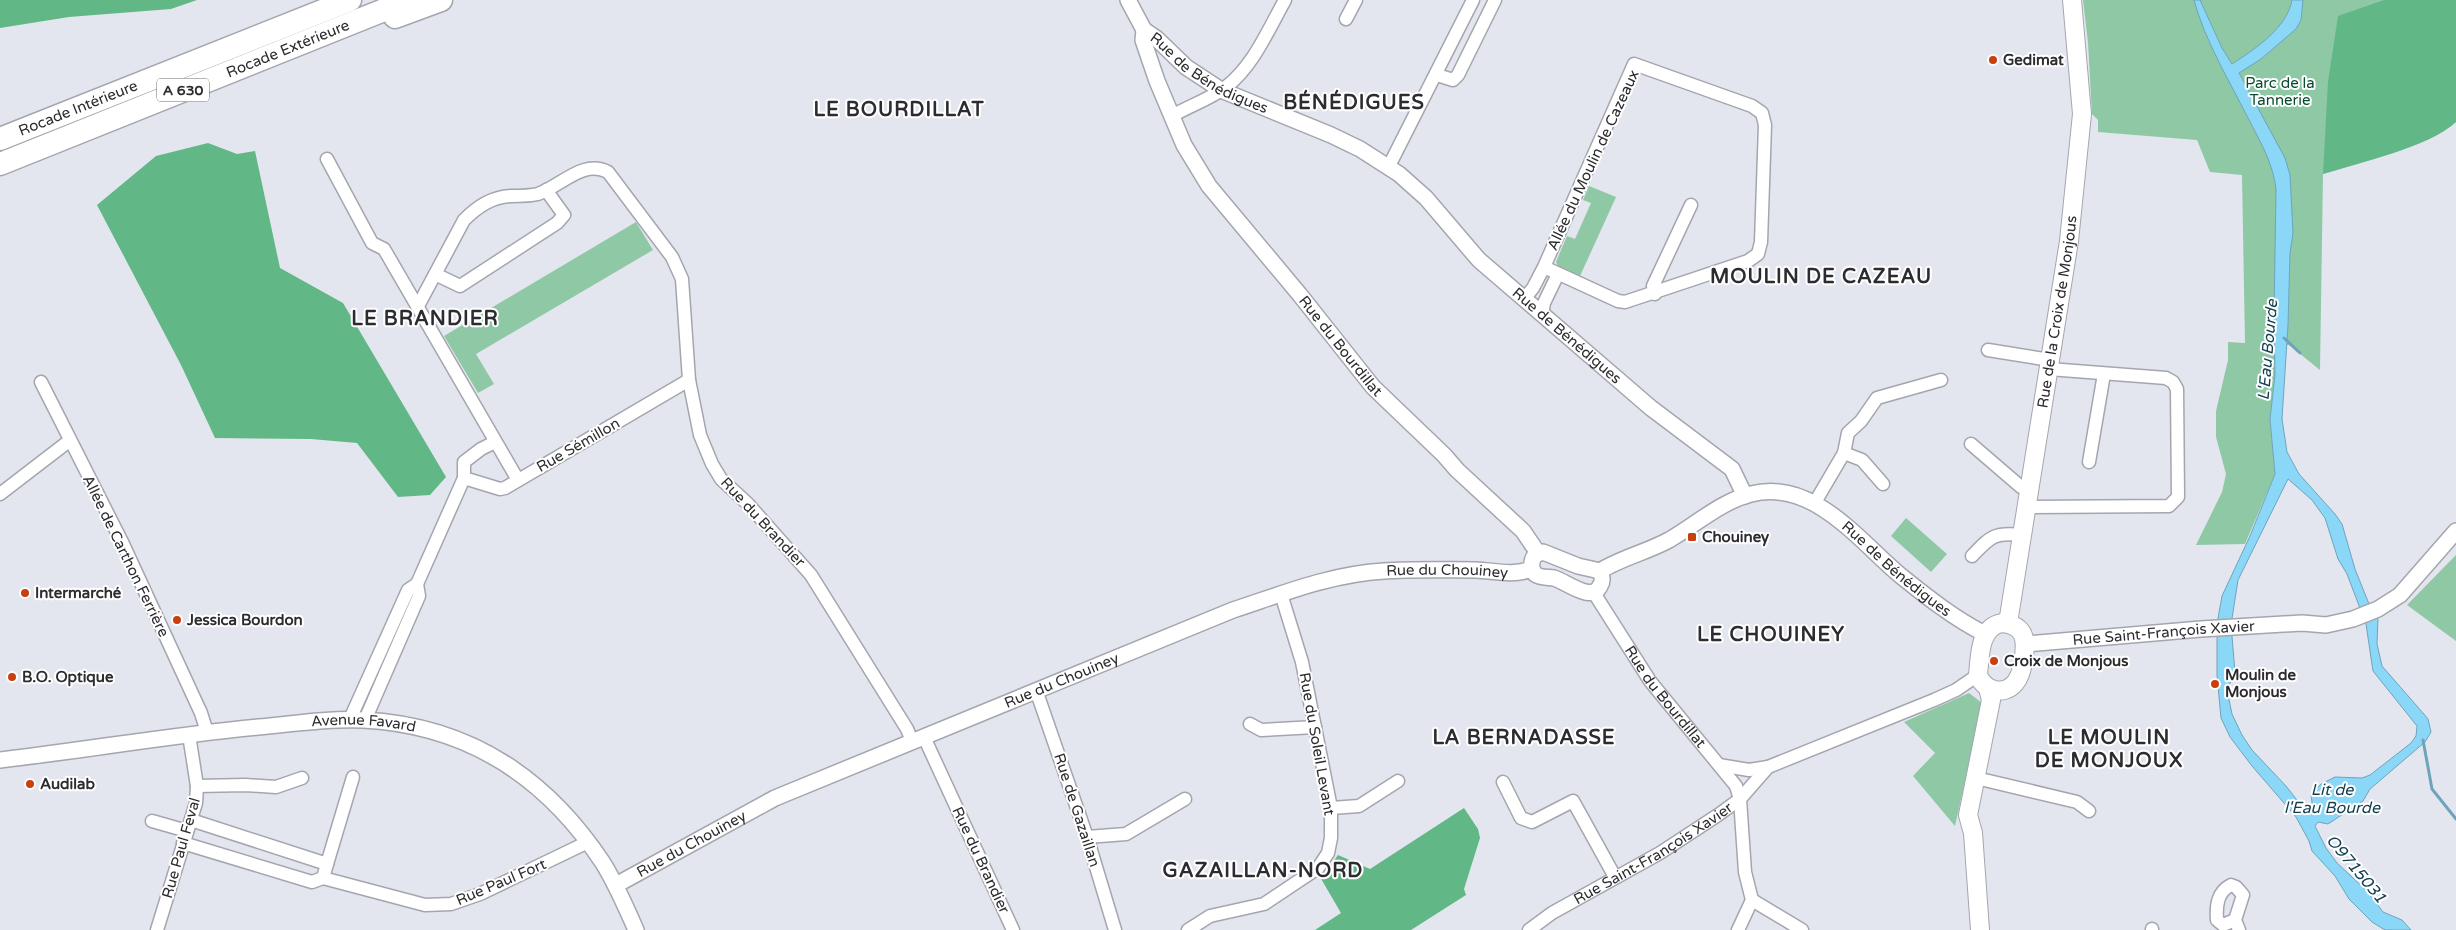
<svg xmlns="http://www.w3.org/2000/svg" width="2456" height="930" viewBox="0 0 2456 930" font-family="'Varela Round',sans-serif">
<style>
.green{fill:#8ec8a5}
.forest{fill:#62b787}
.water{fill:#8bd7f7;stroke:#6ea4bb;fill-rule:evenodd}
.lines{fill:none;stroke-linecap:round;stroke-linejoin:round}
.stream{stroke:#6ea4bb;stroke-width:3}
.minor-casing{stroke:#a4a6ae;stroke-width:15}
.tertiary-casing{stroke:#a4a6ae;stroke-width:18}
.secondary-casing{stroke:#a4a6ae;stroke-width:20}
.motorway-casing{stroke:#a4a6ae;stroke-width:25}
.minor{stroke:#fff;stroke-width:12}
.tertiary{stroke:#fff;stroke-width:15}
.secondary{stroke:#fff;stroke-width:18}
.motorway{stroke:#fff;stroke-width:22}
.poi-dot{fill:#c8400f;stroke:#fff;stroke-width:2}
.labels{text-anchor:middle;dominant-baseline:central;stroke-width:4;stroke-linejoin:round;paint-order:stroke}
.shield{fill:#fff;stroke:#6b6b6e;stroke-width:1}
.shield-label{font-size:14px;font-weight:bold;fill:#2c2c30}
.street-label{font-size:15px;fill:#2c2c30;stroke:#fff}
.poi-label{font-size:15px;font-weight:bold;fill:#2c2c30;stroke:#fff;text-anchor:start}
.park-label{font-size:15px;fill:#064c2d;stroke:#fff}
.water-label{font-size:16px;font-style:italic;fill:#144151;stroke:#fff}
.district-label{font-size:20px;font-weight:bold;letter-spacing:1px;fill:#2c2c30;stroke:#fff}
</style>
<rect width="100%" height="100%" fill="#e4e6ef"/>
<g class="green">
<path d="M2083,0h326l47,122c-27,25 -98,41 -133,52l-3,196 -31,-25h-14v30l-5,44 5,55 -30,70 -49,1 26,-53 4,-18 -10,-37v-26l12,-51v-18l17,1 -3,-168 -32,-3 -13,-32 -99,-8v-12l-6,-6 -4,-71z"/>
<path d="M1589,186l27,11 -36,79 -22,-10 -2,-4 11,-26 8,3 16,-36 -8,-3z"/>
<path d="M636,222l17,28 -177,104 18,30 -16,9 -34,-57z"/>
<path d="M1906,518l41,36 -16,18 -40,-36z"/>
<path d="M2456,555v86l-49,-36z"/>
<path d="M1969,693l13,10 -27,123 -42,-50 22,-23 -31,-31z"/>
</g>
<g class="forest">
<path d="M0,0h197l-26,9 -102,8 -69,11z"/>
<path d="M2384,0h72v122c-27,25 -98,41 -133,52l5,-92 10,-66z"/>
<path d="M208,143l29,11 18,-3 25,117 63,35 103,174 -16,18 -32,2 -41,-54 -46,-4 -96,-1 -34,-73 -84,-160 59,-49z"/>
<path d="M1464,808l14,21 2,9 -16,51 2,6 -55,35h-96l26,-17 -21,-36 6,-5 12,-17 32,14z"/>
</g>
<path class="water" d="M2194,0h6l22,48 10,16c23,-15 55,-36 60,-64h11l-2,20 -5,9 -35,30 -22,14 46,85 5,17 3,58 -3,20 -2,72 -6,94 5,33 12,22 36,40 7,10 13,45 16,40 7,10 -1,25 5,22 41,47 5,6 3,13 -6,10 -55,47 -7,12 -35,23 -10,-2 -3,4 11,22 11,15 30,28 16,21 19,8 9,10h-26l-13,-8 -23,-23 -14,-23 -23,-25 -3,-10 -13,-24 -44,-51 -22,-29 -9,-19 -4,-43v-51l5,-28 28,-60 25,-62 -5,-55 5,-44 -1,-60 2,-126c-3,-26 -16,-48 -28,-71 -19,-38 -43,-77 -54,-118zM2288,479l24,21 13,18 13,41 9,15 19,50 7,47 44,55 -1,10 -5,7 -41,32 -8,3 -27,-1 -14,7 -10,10 2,17 -5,3 -22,-28 -34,-36 -10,-15 -10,-21 -5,-24 8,-18 -4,-47 7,-45z"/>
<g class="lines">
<g class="stream">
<path d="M2284,338l16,15"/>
<path d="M2423,740l9,49 24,30"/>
</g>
<g class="minor-casing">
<g id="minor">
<path d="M1346,19l10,-19"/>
<path d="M1437,75l16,5 5,-5 37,-75"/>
<path d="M1172,116c17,-10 38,-17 54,-29 28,-22 42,-57 59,-87"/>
<path d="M327,159l45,84 12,6 134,231"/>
<path d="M1389,166l84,-166"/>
<path d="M435,274l25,12 97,-63 7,-8 -18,-25"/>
<path d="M1655,294l-2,-8 38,-81"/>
<path d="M1524,299l9,-11 11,-21 90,-203 118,42 10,7 3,12 -4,117 -3,12 -10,7 -123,41 -7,-1 -74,-34"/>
<path d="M418,306l46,-86c14,-14 28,-23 47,-24 9,0 18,0 27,-2 23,-8 45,-35 70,-22l64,85 10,22 7,101 11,55 12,29 9,15 27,25 63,71 96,154 5,12"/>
<path d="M1542,314l2,-11 14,-29"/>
<path d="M1988,350l62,10"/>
<path d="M41,382l82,162 78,169 6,19"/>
<path d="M1971,444l50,43 8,1"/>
<path d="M1844,453l18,7 21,24"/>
<path d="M2089,462l15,-88"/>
<path d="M464,478l36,11 5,-1 184,-108"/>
<path d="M0,494l69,-53"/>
<path d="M1814,504l30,-51 4,-20 13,-12 16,-23 64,-18"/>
<path d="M2026,507l143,-1 9,-9 -1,-108 -4,-7 -7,-4 -117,-9"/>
<path d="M1972,556c18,-19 22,-24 49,-21"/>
<path id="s1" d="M1594,593l56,88 86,105 4,13 5,73 7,28 -14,30"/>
<path d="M1036,690l51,147 28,93"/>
<path d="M350,719l58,-129 9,-6 47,-106v-16l17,-13 14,-7"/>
<path d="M365,720l54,-124 -2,-12"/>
<path d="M1250,724l11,6 54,-3"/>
<path d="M924,737l89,193"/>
<path d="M1719,765l30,5 19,-3"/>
<path d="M1976,778l101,24 12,9"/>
<path d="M1503,782l18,36 11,4 41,-21 42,76"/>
<path d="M197,786l49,-1 30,2 26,-9"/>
<path d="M1331,808l28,-2 39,-25"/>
<path d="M152,821l35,10"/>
<path d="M1087,837l39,-3 59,-35"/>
<path d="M183,843l129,39 11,-4 4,-14 -136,-44"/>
<path d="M327,864l26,-87"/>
<path d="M323,878l102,27 26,-1 29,-10 108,-52"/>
<path d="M1752,900l50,30"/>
<path d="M2235,920l-12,5 -6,-5c-1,-14 0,-28 14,-35l5,2 7,8 -8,25 4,10"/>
<path d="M157,930l39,-127 1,-17 -8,-51"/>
<path d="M1188,930l22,-14 54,-12 54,-36 10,-15 3,-15v-30l-29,-146 -21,-68"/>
<path id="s2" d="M1529,930l23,-17 108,-60 58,-38 22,-16 28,-32 166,-67 22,-10 22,-15"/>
<path d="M2152,930v-1"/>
</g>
</g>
<g class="tertiary-casing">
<g id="tertiary">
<path id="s3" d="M1128,0l16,30 -1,10 14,41 27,64 25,41 91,109 73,92 71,68 13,15 66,61 15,22"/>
<path id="s4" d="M1144,30l13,9 29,28 35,23 110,45 29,14 39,25 27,24 53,62 172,148 81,61 13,27"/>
<path d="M1543,552l35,14 22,5c3,6 3,10 0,15 -8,17 -33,-4 -46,-8 -6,-1 -14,0 -19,-4 -5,-6 -4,-13 0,-19z"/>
<path id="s5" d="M1600,571c21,-13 47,-19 69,-31 26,-15 53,-39 82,-46 62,-16 108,47 150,82 26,21 54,43 84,58"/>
<path id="s6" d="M2026,644l175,-15 101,-6 24,2 27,-6 25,-10 22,-14 56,-64"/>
<path id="s7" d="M0,760c86,-10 172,-25 258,-33 35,-3 71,-9 105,-7 104,5 183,57 240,143 13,21 23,44 33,67"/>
<path id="s8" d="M616,885l159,-87 458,-188c49,-16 98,-36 151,-39 30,-2 61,-1 92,-1 20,1 36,6 56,-1"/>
</g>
</g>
<g class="secondary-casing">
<g id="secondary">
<path d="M2002,623c24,2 25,18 21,39 -1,7 -3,15 -8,21 -12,14 -31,7 -37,-8 2,-19 1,-48 24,-52z"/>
<path id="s9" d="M2008,623l61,-382 13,-127 -10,-114"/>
<path d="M1980,930l-7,-97 -5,-18 23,-115 -3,-12"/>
</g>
</g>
<g class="motorway-casing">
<g id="motorway">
<path d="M395,17l46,-17"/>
<path id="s10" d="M0,139l350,-139"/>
<path id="s11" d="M0,164l409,-164"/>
</g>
</g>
<use href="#minor" class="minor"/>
<use href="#tertiary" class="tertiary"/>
<use href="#secondary" class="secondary"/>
<use href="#motorway" class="motorway"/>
</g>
<g class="poi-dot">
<circle cx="1993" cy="60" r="5"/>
<rect x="1687" y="532" width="10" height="10" rx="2.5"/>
<circle cx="25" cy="593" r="5"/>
<circle cx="177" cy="620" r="5"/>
<circle cx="1994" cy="661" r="5"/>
<circle cx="12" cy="677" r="5"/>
<circle cx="2215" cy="684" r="5"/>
<circle cx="30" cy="784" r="5"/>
</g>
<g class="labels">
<rect class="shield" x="157" y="78.5" width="52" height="23" rx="4"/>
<g class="shield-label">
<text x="183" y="90">A 630</text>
</g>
<g class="street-label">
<text stroke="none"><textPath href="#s11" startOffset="310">Rocade Extérieure</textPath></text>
<text stroke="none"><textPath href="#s4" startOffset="79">Rue de Bénédigues</textPath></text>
<text stroke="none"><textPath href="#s10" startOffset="84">Rocade Intérieure</textPath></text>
<text transform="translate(1593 160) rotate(-65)">Allée du Moulin de Cazeaux</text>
<text stroke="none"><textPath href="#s9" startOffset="315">Rue de la Croix de Monjous</textPath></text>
<text stroke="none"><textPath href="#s4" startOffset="529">Rue de Bénédigues</textPath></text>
<text stroke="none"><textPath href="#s3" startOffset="412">Rue du Bourdillat</textPath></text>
<text transform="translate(578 445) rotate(-30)">Rue Sémillon</text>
<text transform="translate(763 522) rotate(47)">Rue du Brandier</text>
<text transform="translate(126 556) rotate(64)">Allée de Carthon Ferrière</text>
<text stroke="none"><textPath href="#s5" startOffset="341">Rue de Bénédigues</textPath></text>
<text stroke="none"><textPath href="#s8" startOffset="896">Rue du Chouiney</textPath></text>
<text stroke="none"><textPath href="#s6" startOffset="138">Rue Saint-François Xavier</textPath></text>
<text stroke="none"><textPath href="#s8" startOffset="491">Rue du Chouiney</textPath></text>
<text stroke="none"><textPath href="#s1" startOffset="126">Rue du Bourdillat</textPath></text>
<text stroke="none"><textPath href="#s7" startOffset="366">Avenue Favard</textPath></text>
<text transform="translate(1317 744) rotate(80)">Rue du Soleil Levant</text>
<text transform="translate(1077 810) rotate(72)">Rue de Gazaillan</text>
<text stroke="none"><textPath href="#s8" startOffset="86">Rue du Chouiney</textPath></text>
<text transform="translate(181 848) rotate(-74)">Rue Paul Feval</text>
<text stroke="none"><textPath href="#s2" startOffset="146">Rue Saint-François Xavier</textPath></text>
<text transform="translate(981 860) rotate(65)">Rue du Brandier</text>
<text transform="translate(501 882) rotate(-23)">Rue Paul Fort</text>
</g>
<g class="poi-label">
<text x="2003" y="60">Gedimat</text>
<text x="1702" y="537">Chouiney</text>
<text x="35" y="593">Intermarché</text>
<text x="187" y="620">Jessica Bourdon</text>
<text x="2004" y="661">Croix de Monjous</text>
<text x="2225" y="675">Moulin de<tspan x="2225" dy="17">Monjous</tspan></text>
<text x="22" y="677">B.O. Optique</text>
<text x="40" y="784">Audilab</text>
</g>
<g class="park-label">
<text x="2280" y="83">Parc de la<tspan x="2280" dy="17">Tannerie</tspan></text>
</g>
<g class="water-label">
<text transform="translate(2268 350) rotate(-85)">L'Eau Bourde</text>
<text x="2332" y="790">Lit de<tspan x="2332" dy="18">l'Eau Bourde</tspan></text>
<text transform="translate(2356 869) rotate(50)">O9715031</text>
</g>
<g class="district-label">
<text x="1354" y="103">BÉNÉDIGUES</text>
<text x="899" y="110">LE BOURDILLAT</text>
<text x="1821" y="277">MOULIN DE CAZEAU</text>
<text x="425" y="319">LE BRANDIER</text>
<text x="1771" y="635">LE CHOUINEY</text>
<text x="1524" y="738">LA BERNADASSE</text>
<text x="2109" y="738">LE MOULIN<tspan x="2109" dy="23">DE MONJOUX</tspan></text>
<text x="1263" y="871">GAZAILLAN-NORD</text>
</g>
</g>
</svg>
